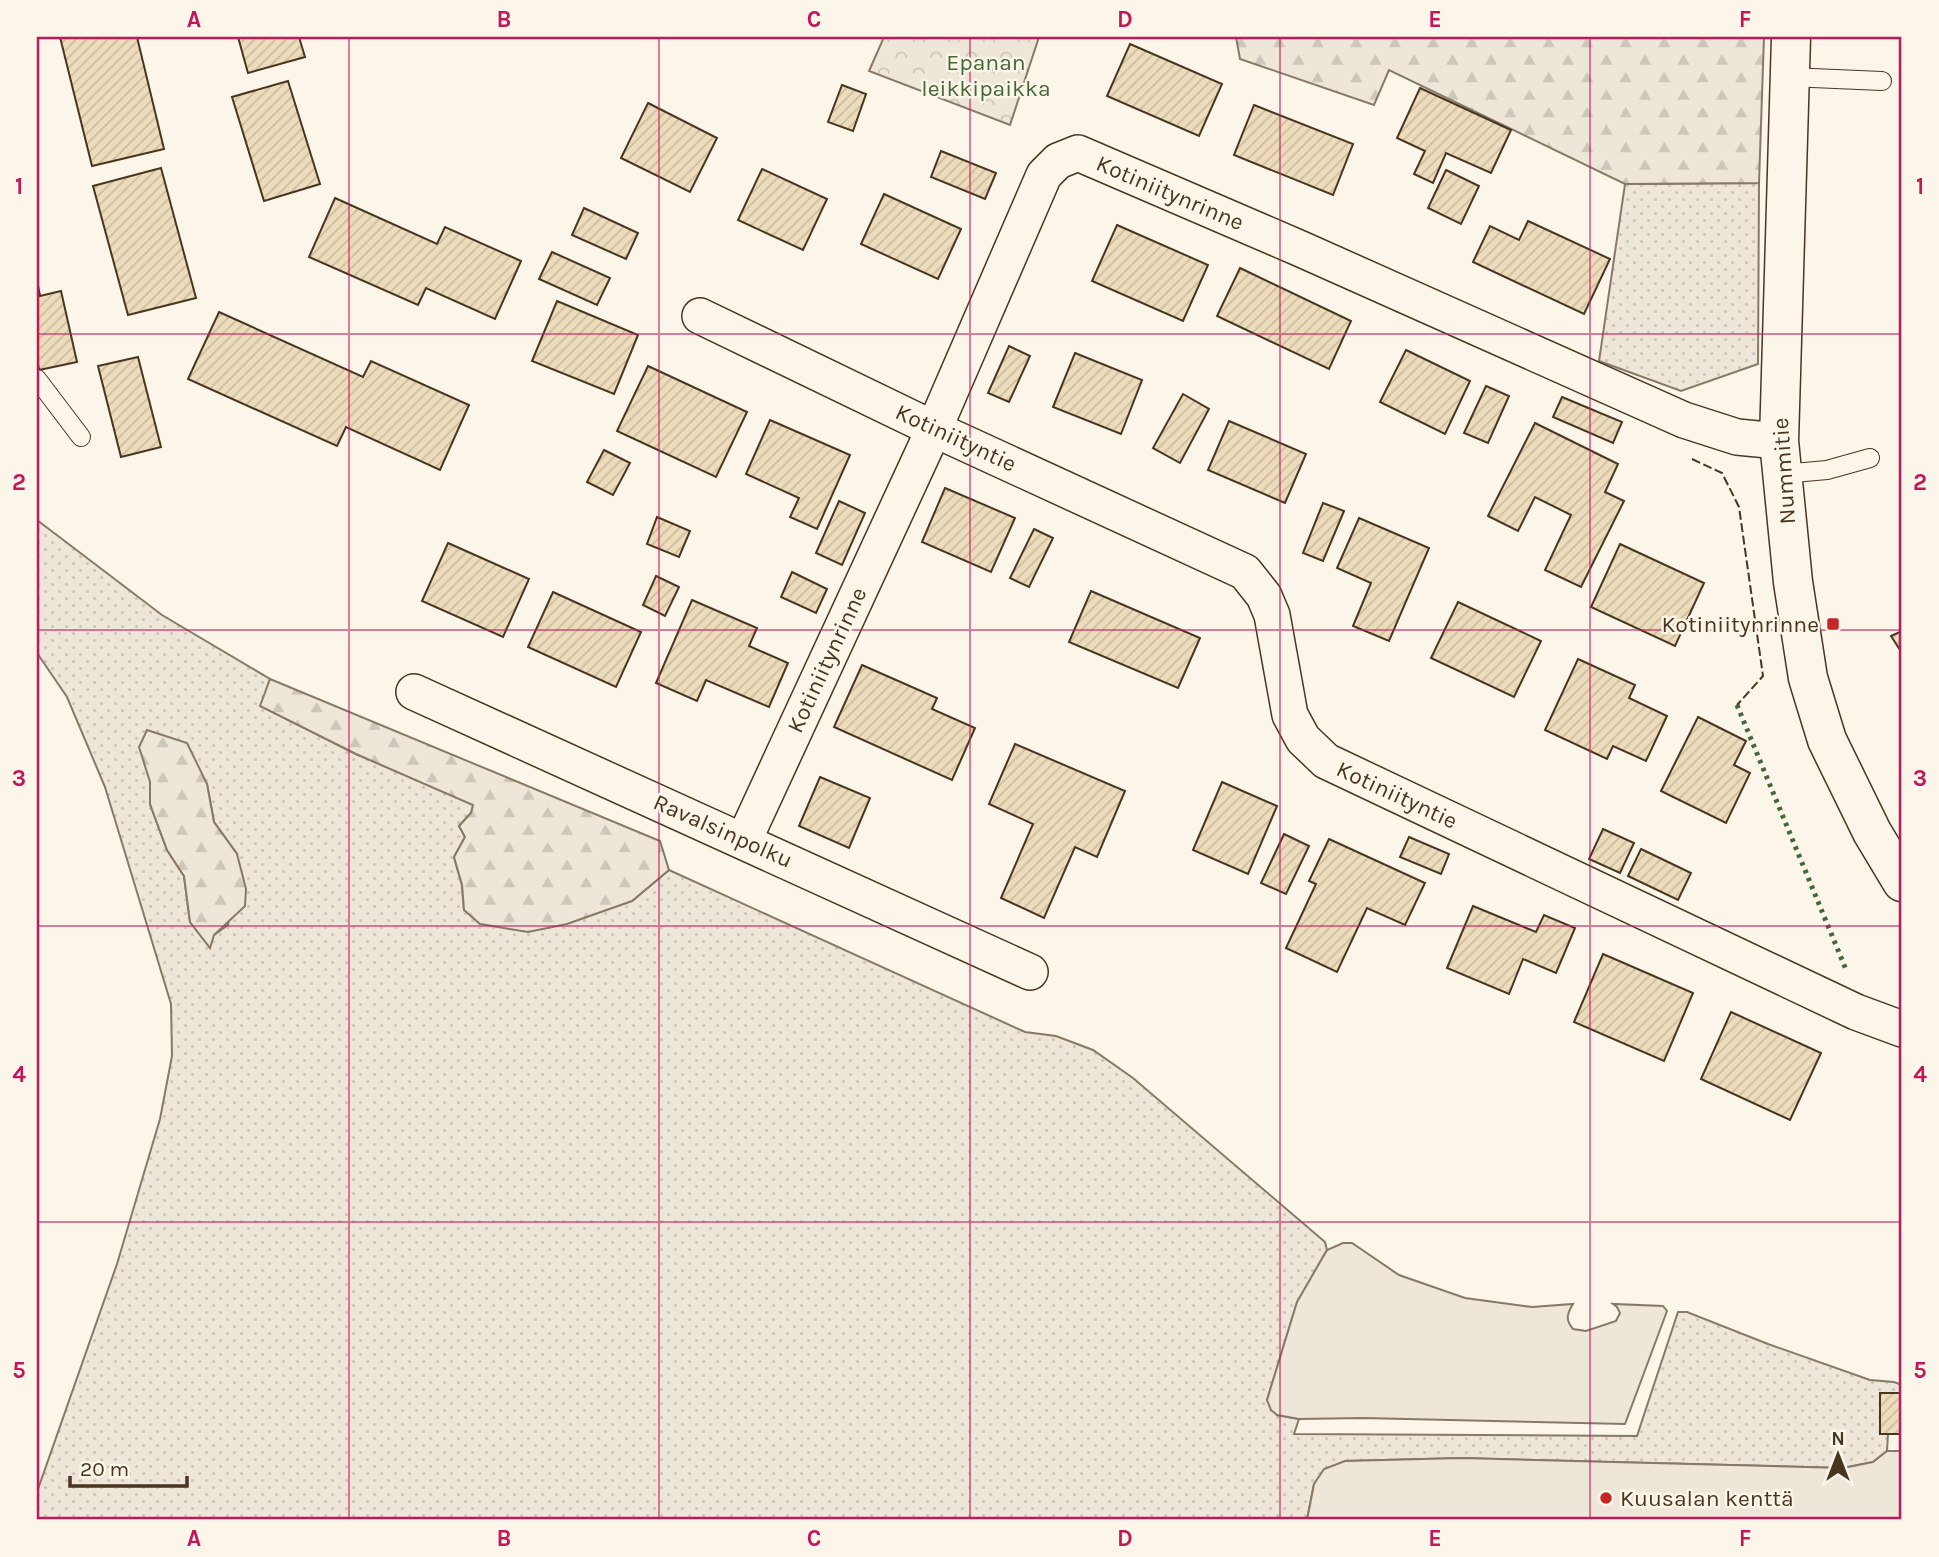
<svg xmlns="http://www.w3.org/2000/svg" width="1939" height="1557" viewBox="0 0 1939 1557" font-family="Karla,sans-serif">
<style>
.grass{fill:url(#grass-dots);stroke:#887966;stroke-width:2;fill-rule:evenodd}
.forest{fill:url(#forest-firs);stroke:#887966;stroke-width:2}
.park{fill:url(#park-crowns);stroke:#887966;stroke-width:2}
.pitch{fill:#ede6d9;stroke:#887966;stroke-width:2}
.building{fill:url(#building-hatch);stroke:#4a3520;stroke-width:2}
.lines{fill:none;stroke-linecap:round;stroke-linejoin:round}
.lane-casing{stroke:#4a3520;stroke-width:20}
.street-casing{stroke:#4a3520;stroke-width:38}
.secondary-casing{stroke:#4a3520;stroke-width:41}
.lane{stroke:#fbf6e9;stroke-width:18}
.street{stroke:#fbf6e9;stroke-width:35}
.secondary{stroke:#fbf6e9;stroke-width:38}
.hedge{stroke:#436837;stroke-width:5;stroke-dasharray:3.5 5;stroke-linecap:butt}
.fence{stroke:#4a3520;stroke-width:2;stroke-dasharray:9 3.5;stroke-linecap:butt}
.grid{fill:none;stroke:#c2185b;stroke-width:2;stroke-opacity:0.55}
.poi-dot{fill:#c62828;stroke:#fbf6e9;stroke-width:2.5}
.labels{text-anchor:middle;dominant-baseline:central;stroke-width:5;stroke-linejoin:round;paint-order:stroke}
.park-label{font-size:23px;fill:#436837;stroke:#fbf6e9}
.street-label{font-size:23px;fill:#4a3520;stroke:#fbf6e9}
.poi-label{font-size:23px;fill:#4a3520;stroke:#fbf6e9;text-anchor:end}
.neatline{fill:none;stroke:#c2185b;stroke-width:2.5}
.grid-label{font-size:23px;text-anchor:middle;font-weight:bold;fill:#c2185b}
</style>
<defs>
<pattern id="grass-dots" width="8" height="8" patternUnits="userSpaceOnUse" patternTransform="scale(1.75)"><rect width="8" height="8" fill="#ede6d9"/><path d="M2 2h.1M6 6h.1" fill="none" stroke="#cdc6ba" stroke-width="1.8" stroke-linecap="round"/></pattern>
<pattern id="forest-firs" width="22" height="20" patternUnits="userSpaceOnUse" patternTransform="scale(1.75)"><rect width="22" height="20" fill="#ede6d9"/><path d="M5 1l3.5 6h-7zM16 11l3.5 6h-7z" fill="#cdc6ba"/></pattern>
<pattern id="park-crowns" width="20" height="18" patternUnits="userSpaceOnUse" patternTransform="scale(1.75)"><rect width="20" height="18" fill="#ede6d9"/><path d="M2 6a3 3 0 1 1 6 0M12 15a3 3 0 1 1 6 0" fill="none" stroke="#cdc6ba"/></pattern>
<pattern id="building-hatch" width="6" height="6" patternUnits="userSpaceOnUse" patternTransform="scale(1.75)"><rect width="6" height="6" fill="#ecdcbc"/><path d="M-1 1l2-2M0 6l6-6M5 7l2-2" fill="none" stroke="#ccbda1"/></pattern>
</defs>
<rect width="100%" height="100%" fill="#fbf6e9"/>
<g class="grass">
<path d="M1759,183l-1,181 -77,27 -82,-30 26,-177z"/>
<path d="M37,520l125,95 108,64 -9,27 95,48 118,51 -3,8 -12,13 6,11 -11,20 8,28 2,25 168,-9 37,-31 356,162 31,4 37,14 40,28 192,164 2,8 -30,53 -30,97 10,15 22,4 -5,15 343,2 41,-124h9l81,32 102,36 24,2 8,3v8h-22v41h8l-1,17 -14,11 -30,6 -381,-10 -117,3 -31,23 -7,36h-1270v-28l80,-228 43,-145 12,-63 -1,-52 -66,-217 -38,-90 -30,-44zM150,782l57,2 7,38 23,32 -9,71 -14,10 -24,-13 -6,-46 -17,-26 -17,-46z"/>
</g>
<g class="forest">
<path d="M1236,37h528l-5,146 -134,1 -236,-114 -15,35 -134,-46z"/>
<path d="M270,679l390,162 9,29 -37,31 -65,23 -39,8 -48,-8 -16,-14 -2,-25 -8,-28 11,-20 -6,-11 12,-13 2,-8 -117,-51 -96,-48z"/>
<path d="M147,730l40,13 20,41 7,38 23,32 9,35 -1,17 -31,29 -4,13 -20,-26 -6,-46 -17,-26 -17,-46v-22l-11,-35z"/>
</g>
<path class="park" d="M884,37h155l-29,88 -141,-54z"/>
<g class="pitch">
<path d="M1343,1243h9l47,32 66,23 67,9 41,-3c-6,10 -8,16 0,25l13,2 30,-10 4,-8 -3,-6 -4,-3 50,2 4,5 -42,113 -262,-6 -64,1 -22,-4 -6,-5 -4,-10 30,-98 30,-52z"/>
<path d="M1887,1451h15v69h-595l7,-36 10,-15 21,-8 117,-3 381,10 30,-6z"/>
</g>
<g class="building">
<path d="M60,37h77l27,112 -72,17z"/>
<path d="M238,37h61l6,20 -57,16z"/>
<path d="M1130,44l92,40 -23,52 -92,-40z"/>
<path d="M288,81l32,103 -56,17 -32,-104z"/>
<path d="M842,85l24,9 -13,37 -25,-9z"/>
<path d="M1420,88l91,42 -20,43 -45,-20 -13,30 -19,-9 11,-23 -28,-13z"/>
<path d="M648,103l69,35 -27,54 -69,-34z"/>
<path d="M1254,105l99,39 -20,51 -99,-40z"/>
<path d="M941,151l55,22 -11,26 -54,-22z"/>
<path d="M161,168l35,130 -68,17 -35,-129z"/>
<path d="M762,169l65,30 -24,51 -65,-30z"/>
<path d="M1446,170l33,16 -18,38 -33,-16z"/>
<path d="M884,194l77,35 -23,50 -77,-35z"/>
<path d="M335,198l102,46 8,-17 76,34 -26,58 -69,-31 -8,17 -109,-48z"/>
<path d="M584,208l54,25 -12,26 -54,-24z"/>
<path d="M1528,221l82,38 -26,55 -111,-52 17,-36 29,14z"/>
<path d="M1117,225l91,40 -25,56 -91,-40z"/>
<path d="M552,252l58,26 -13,27 -58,-26z"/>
<path d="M1240,268l111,53 -22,48 -112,-53z"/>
<path d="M37,280l3,16 21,-5 16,71 -38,8 -2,-12z"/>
<path d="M557,301l81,34 -24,59 -82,-33z"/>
<path d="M219,312l144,65 8,-16 98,44 -29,65 -94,-43 -9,19 -149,-67z"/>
<path d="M1009,346l21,10 -21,46 -21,-9z"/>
<path d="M1406,350l64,31 -25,53 -65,-32z"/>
<path d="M1075,353l67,27 -21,54 -68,-27z"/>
<path d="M138,357l23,90 -40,10 -23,-91z"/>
<path d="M648,366l99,46 -31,65 -99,-46z"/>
<path d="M1486,386l23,10 -21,47 -24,-10z"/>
<path d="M1183,394l26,15 -29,54 -27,-15z"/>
<path d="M1562,397l60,25 -9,21 -60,-26z"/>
<path d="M770,420l80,35 -33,74 -27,-12 9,-19 -53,-24z"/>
<path d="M1229,421l77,33 -21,49 -77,-33z"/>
<path d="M1535,423l83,41 -13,28 19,9 -43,86 -36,-17 26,-55 -36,-18 -17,34 -30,-15z"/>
<path d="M604,450l26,13 -17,32 -26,-13z"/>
<path d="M945,488l70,30 -24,54 -69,-30z"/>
<path d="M839,501l26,12 -23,52 -26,-12z"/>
<path d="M1323,503l21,8 -21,50 -20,-8z"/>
<path d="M657,517l33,14 -11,26 -32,-13z"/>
<path d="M1359,518l70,30 -40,93 -36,-15 18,-43 -34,-15z"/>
<path d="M1034,529l19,9 -24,49 -19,-9z"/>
<path d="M448,543l81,36 -26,58 -81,-36z"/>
<path d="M1620,544l84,39 -29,63 -84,-39z"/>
<path d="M792,572l35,17 -11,24 -35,-16z"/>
<path d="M656,576l23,11 -14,29 -22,-11z"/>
<path d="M1091,591l109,47 -22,50 -109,-46z"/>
<path d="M553,592l88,40 -25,55 -88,-40z"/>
<path d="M692,600l65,28 -8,18 39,17 -19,44 -63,-27 -9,21 -41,-18z"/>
<path d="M1458,602l83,39 -27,56 -83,-39z"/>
<path d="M1902,631v18l-2,1 -9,-14z"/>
<path d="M1578,659l57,26 -6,13 38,18 -21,45 -33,-15 -6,13 -62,-29z"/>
<path d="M862,665l75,33 -5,11 43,19 -23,52 -118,-53z"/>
<path d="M1698,717l48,24 -12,24 16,8 -24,50 -65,-32z"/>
<path d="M1015,744l110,47 -28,66 -22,-10 -31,71 -43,-20 32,-74 -44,-20z"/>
<path d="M820,777l50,21 -21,50 -50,-22z"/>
<path d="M1222,782l55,24 -29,68 -55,-24z"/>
<path d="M1603,829l31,14 -14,30 -31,-14z"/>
<path d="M1284,834l25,12 -23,48 -25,-11z"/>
<path d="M1409,837l40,17 -8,20 -41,-17z"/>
<path d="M1329,839l96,44 -20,42 -38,-17 -30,64 -51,-24 30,-64 -7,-3z"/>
<path d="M1641,849l50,24 -13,27 -50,-24z"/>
<path d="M1473,906l63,26 8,-17 31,13 -19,45 -33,-14 -14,35 -62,-26z"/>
<path d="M1603,954l90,39 -29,68 -90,-39z"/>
<path d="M1731,1012l90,41 -31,67 -89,-41z"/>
<rect x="1880" y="1393" width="22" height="41"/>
</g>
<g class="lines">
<g class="lane-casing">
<g id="lane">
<path d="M1789,77l93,4"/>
<path d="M37,379l44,58"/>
<path d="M1782,474l45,-4 43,-12"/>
</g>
</g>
<g class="street-casing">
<g id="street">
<path d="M700,316l234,113 311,143 19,24 8,19 18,100 13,24 23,22 530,251 46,17"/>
<path d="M414,692l616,280"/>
<path d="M744,840l190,-411 110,-254 14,-14 20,-8 223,96 383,171 53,17 42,4"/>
</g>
</g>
<g class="secondary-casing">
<path id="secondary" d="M1791,37l-12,404 14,141 15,96 19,62 45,92 30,50"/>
</g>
<use href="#lane" class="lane"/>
<use href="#street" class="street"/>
<use href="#secondary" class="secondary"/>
<path class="hedge" d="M1737,705l110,267"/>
<path class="fence" d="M1692,459l30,14 17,34 24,169 -26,29"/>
</g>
<path class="grid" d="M349,37v1483M659,37v1483M970,37v1483M1280,37v1483M1590,37v1483M37,334h1865M37,630h1865M37,926h1865M37,1222h1865"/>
<g class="poi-dot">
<rect x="1826" y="617" width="14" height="14" rx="3.5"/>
<circle cx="1606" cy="1498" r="7"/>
</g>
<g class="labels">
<g class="park-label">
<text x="986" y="62">Epanan<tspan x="986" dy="26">leikkipaikka</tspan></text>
</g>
<g class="street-label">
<text transform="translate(1170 193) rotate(23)">Kotiniitynrinne</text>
<text transform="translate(956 438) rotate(25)">Kotiniityntie</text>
<text transform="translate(1784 471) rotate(-94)">Nummitie</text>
<text transform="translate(827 660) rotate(-65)">Kotiniitynrinne</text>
<text transform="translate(1397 795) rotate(25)">Kotiniityntie</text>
<text transform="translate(723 831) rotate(24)">Ravalsinpolku</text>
</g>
<g class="poi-label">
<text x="1819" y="624">Kotiniitynrinne</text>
<text x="1620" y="1498" text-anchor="start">Kuusalan kenttä</text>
</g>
</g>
<rect width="1939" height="1557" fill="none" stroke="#fbf6e9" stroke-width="77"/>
<g transform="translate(1838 1455)" stroke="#fbf6e9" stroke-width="5" paint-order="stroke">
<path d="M0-5L12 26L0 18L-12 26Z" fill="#4a3520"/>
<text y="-10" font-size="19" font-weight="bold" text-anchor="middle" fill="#4a3520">N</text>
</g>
<path d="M70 1476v10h117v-10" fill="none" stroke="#4a3520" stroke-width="3.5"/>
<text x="80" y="1476" font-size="21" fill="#4a3520" stroke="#fbf6e9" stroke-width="5" paint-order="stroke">20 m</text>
<rect x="38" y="38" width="1862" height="1480" class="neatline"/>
<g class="grid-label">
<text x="194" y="27">A</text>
<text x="504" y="27">B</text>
<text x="814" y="27">C</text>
<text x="1125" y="27">D</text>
<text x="1435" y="27">E</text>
<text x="1745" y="27">F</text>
<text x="19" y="194">1</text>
<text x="1920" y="194">1</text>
<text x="19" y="490">2</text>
<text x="1920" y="490">2</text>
<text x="19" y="786">3</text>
<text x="1920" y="786">3</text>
<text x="19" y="1082">4</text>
<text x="1920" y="1082">4</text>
<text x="19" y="1378">5</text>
<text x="1920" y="1378">5</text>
<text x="194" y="1546">A</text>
<text x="504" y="1546">B</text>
<text x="814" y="1546">C</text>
<text x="1125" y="1546">D</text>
<text x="1435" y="1546">E</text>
<text x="1745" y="1546">F</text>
</g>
</svg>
